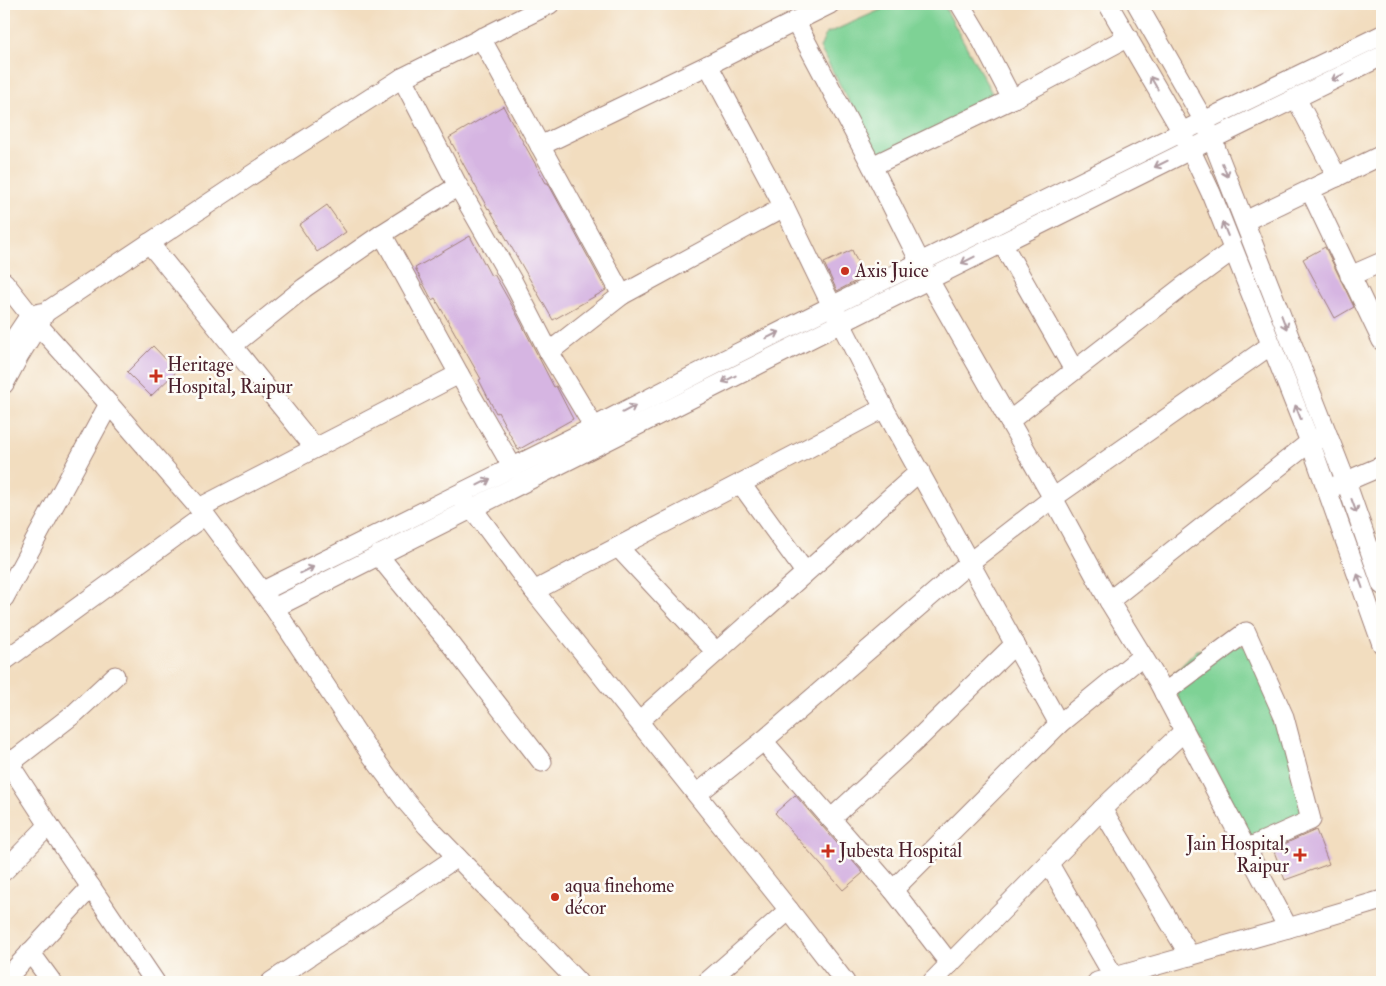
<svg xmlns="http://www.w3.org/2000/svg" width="1386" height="986" viewBox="0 0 1386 986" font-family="'IM FELL Double Pica',serif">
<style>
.green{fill:#7ed295;stroke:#647860}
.building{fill:#d6b5e2}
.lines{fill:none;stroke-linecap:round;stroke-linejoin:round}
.minor-casing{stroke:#9e7e75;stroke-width:21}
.minor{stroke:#fff;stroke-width:19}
.oneway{stroke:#ae9aa0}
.poi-dot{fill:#c8321e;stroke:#fdfcf7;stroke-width:2}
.labels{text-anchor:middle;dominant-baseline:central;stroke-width:5;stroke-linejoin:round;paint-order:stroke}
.poi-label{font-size:19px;fill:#4a1f2b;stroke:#fdfcf7;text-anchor:start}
</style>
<rect width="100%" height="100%" fill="#fdfcf7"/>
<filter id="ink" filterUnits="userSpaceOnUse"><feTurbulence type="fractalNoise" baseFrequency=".02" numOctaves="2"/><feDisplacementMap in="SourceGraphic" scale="10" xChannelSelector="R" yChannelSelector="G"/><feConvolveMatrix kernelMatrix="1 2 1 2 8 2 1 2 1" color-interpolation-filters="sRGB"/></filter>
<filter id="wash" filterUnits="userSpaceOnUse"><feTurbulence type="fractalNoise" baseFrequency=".0096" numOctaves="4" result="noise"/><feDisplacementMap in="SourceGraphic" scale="20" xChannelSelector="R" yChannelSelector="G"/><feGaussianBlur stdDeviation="1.12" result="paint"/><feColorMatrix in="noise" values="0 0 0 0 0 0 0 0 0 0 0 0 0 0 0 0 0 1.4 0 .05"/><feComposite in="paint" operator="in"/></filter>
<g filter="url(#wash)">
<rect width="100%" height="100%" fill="#f2ddbf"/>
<g class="green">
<path d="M894,4h49l55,100 -117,56 -61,-112 6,-14z"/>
<path d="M1232,644l27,5 53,172 -58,24 -85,-166 28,-29z"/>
</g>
<g id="blocks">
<g class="building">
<path d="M503,106l43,77h2l58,107 -53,30 -64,-112 -1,1 -39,-71z"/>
<path d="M327,205l19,27 -29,20 -18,-27z"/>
<path d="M470,236l21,40 3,-2 21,37 39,76 2,-1 17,33 -55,31 -20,-38 -2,1 -17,-33 2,-1 -46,-81 -3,2 -17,-32z"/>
<path d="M1325,247l29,60 -19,11 -32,-59z"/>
<path d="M852,250l12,27 -27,14 -13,-28z"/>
<path d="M153,346l24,25 -26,25 -24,-24z"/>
<path d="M795,795l68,78 -20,17 -68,-77z"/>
<path d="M1316,830l13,34 -44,16 -12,-31z"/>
</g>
</g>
</g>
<g filter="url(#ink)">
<use href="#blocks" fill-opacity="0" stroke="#9e7e75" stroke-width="1"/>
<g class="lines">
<g class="minor-casing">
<g id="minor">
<path d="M960,4l22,37 30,58"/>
<path d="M1108,4l74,128 29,61 99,249 72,202"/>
<path d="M1137,4l67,117 8,18 134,343 36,103"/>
<path d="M795,21l77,145 57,114 124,218 56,103 49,80 130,247"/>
<path d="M481,38l141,257 162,-88 -76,-142"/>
<path d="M402,78l56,108 56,98 35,68 45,75"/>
<path d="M1296,98l41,79"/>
<path d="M540,146l168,-81 122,-61"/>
<path d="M872,166l140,-67 116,-62"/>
<path d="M1310,190l72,151"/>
<path d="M784,207l48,99 52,102"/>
<path d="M1245,221l137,-66"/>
<path d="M382,234l77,140 54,94"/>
<path d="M149,243l166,205"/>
<path d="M1002,243l72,127"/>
<path d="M1350,276l32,-14"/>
<path d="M4,282l34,43 71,79 96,111 69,93 96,145 34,46 23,27 151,156"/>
<path d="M233,345l71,-57 78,-54 76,-48"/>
<path d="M549,352l73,-57"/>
<path d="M4,354l26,-39 16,-3 228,-152 128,-82 148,-74"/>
<path d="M4,384l15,-28 25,-41"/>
<path d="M1009,421l172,-133 52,-38"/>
<path d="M741,484l64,88"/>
<path d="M1333,487l49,-21"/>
<path d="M463,499l9,9 62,83 255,319 56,72"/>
<path d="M199,508l260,-134"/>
<path d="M618,547l98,105"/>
<path d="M378,555l75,92 89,115"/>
<path d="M263,591l331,-164 128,-66 110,-55 372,-185 178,-86"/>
<path d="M534,591c117,-62 234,-121 350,-183l175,316"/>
<path d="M4,598l105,-194"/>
<path d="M1109,601l201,-159 9,-4"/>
<path d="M274,608l567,-285 371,-184 170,-83"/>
<path d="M4,661l201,-146"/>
<path d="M1164,693l82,-61 38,85 27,103 -65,29"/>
<path d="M639,721l281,-250"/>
<path d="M763,741l130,149 57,74"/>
<path d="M4,756l45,69 106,157"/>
<path d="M9,764l66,-51 40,-37"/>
<path d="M697,794l66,-53 207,-179 83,-64 218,-153"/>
<path d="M1102,809l88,147"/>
<path d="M831,819l90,-83 94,-92"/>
<path d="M1049,864l65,113"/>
<path d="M4,871l45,-46"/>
<path d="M893,890l166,-166 83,-68"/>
<path d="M30,952l22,30"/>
<path d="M4,981l87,-94"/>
<path d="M271,982l186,-125"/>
<path d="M707,982l82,-72"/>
<path d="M932,982l170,-173 81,-77"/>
<path d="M1097,982l191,-54 94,-28"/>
</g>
</g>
<use href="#minor" class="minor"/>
</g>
<defs><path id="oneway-shaft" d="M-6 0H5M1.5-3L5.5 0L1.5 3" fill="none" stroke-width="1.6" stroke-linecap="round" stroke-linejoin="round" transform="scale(1.25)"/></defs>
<g class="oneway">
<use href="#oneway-shaft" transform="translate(1338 77) rotate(154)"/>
<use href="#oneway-shaft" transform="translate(1154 83) rotate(-120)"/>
<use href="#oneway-shaft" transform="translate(1161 164) rotate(154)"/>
<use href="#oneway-shaft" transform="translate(1225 170) rotate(68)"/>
<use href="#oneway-shaft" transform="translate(1225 229) rotate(-112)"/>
<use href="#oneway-shaft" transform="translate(968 260) rotate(153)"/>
<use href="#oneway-shaft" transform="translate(1284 322) rotate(69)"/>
<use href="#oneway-shaft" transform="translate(773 335) rotate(-26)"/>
<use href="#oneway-shaft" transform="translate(729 379) rotate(153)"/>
<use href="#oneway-shaft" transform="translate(629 409) rotate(-28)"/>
<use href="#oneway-shaft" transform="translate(1298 412) rotate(-112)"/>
<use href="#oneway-shaft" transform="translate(484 482) rotate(-27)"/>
<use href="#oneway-shaft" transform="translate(1354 506) rotate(70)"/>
<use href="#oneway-shaft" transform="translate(307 570) rotate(-26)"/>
<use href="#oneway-shaft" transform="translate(1360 581) rotate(-110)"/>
</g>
</g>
<g class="poi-dot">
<circle cx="845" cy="271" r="5"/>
<path d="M153.5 368.5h5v5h5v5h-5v5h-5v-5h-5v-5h5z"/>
<path d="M825.5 843.5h5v5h5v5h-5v5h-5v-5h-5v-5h5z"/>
<path d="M1297.5 847.5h5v5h5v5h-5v5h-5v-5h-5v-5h5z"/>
<circle cx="555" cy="897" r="5"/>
</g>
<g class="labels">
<g class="poi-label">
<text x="855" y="271">Axis Juice</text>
<text x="167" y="365">Heritage<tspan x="167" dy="22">Hospital, Raipur</tspan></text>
<text x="1289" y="844" text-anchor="end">Jain Hospital,<tspan x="1289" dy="22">Raipur</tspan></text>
<text x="839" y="851">Jubesta Hospital</text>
<text x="565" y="886">aqua finehome<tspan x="565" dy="22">décor</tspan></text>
</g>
</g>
<rect width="1386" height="986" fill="none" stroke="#fdfcf7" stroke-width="20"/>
</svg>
